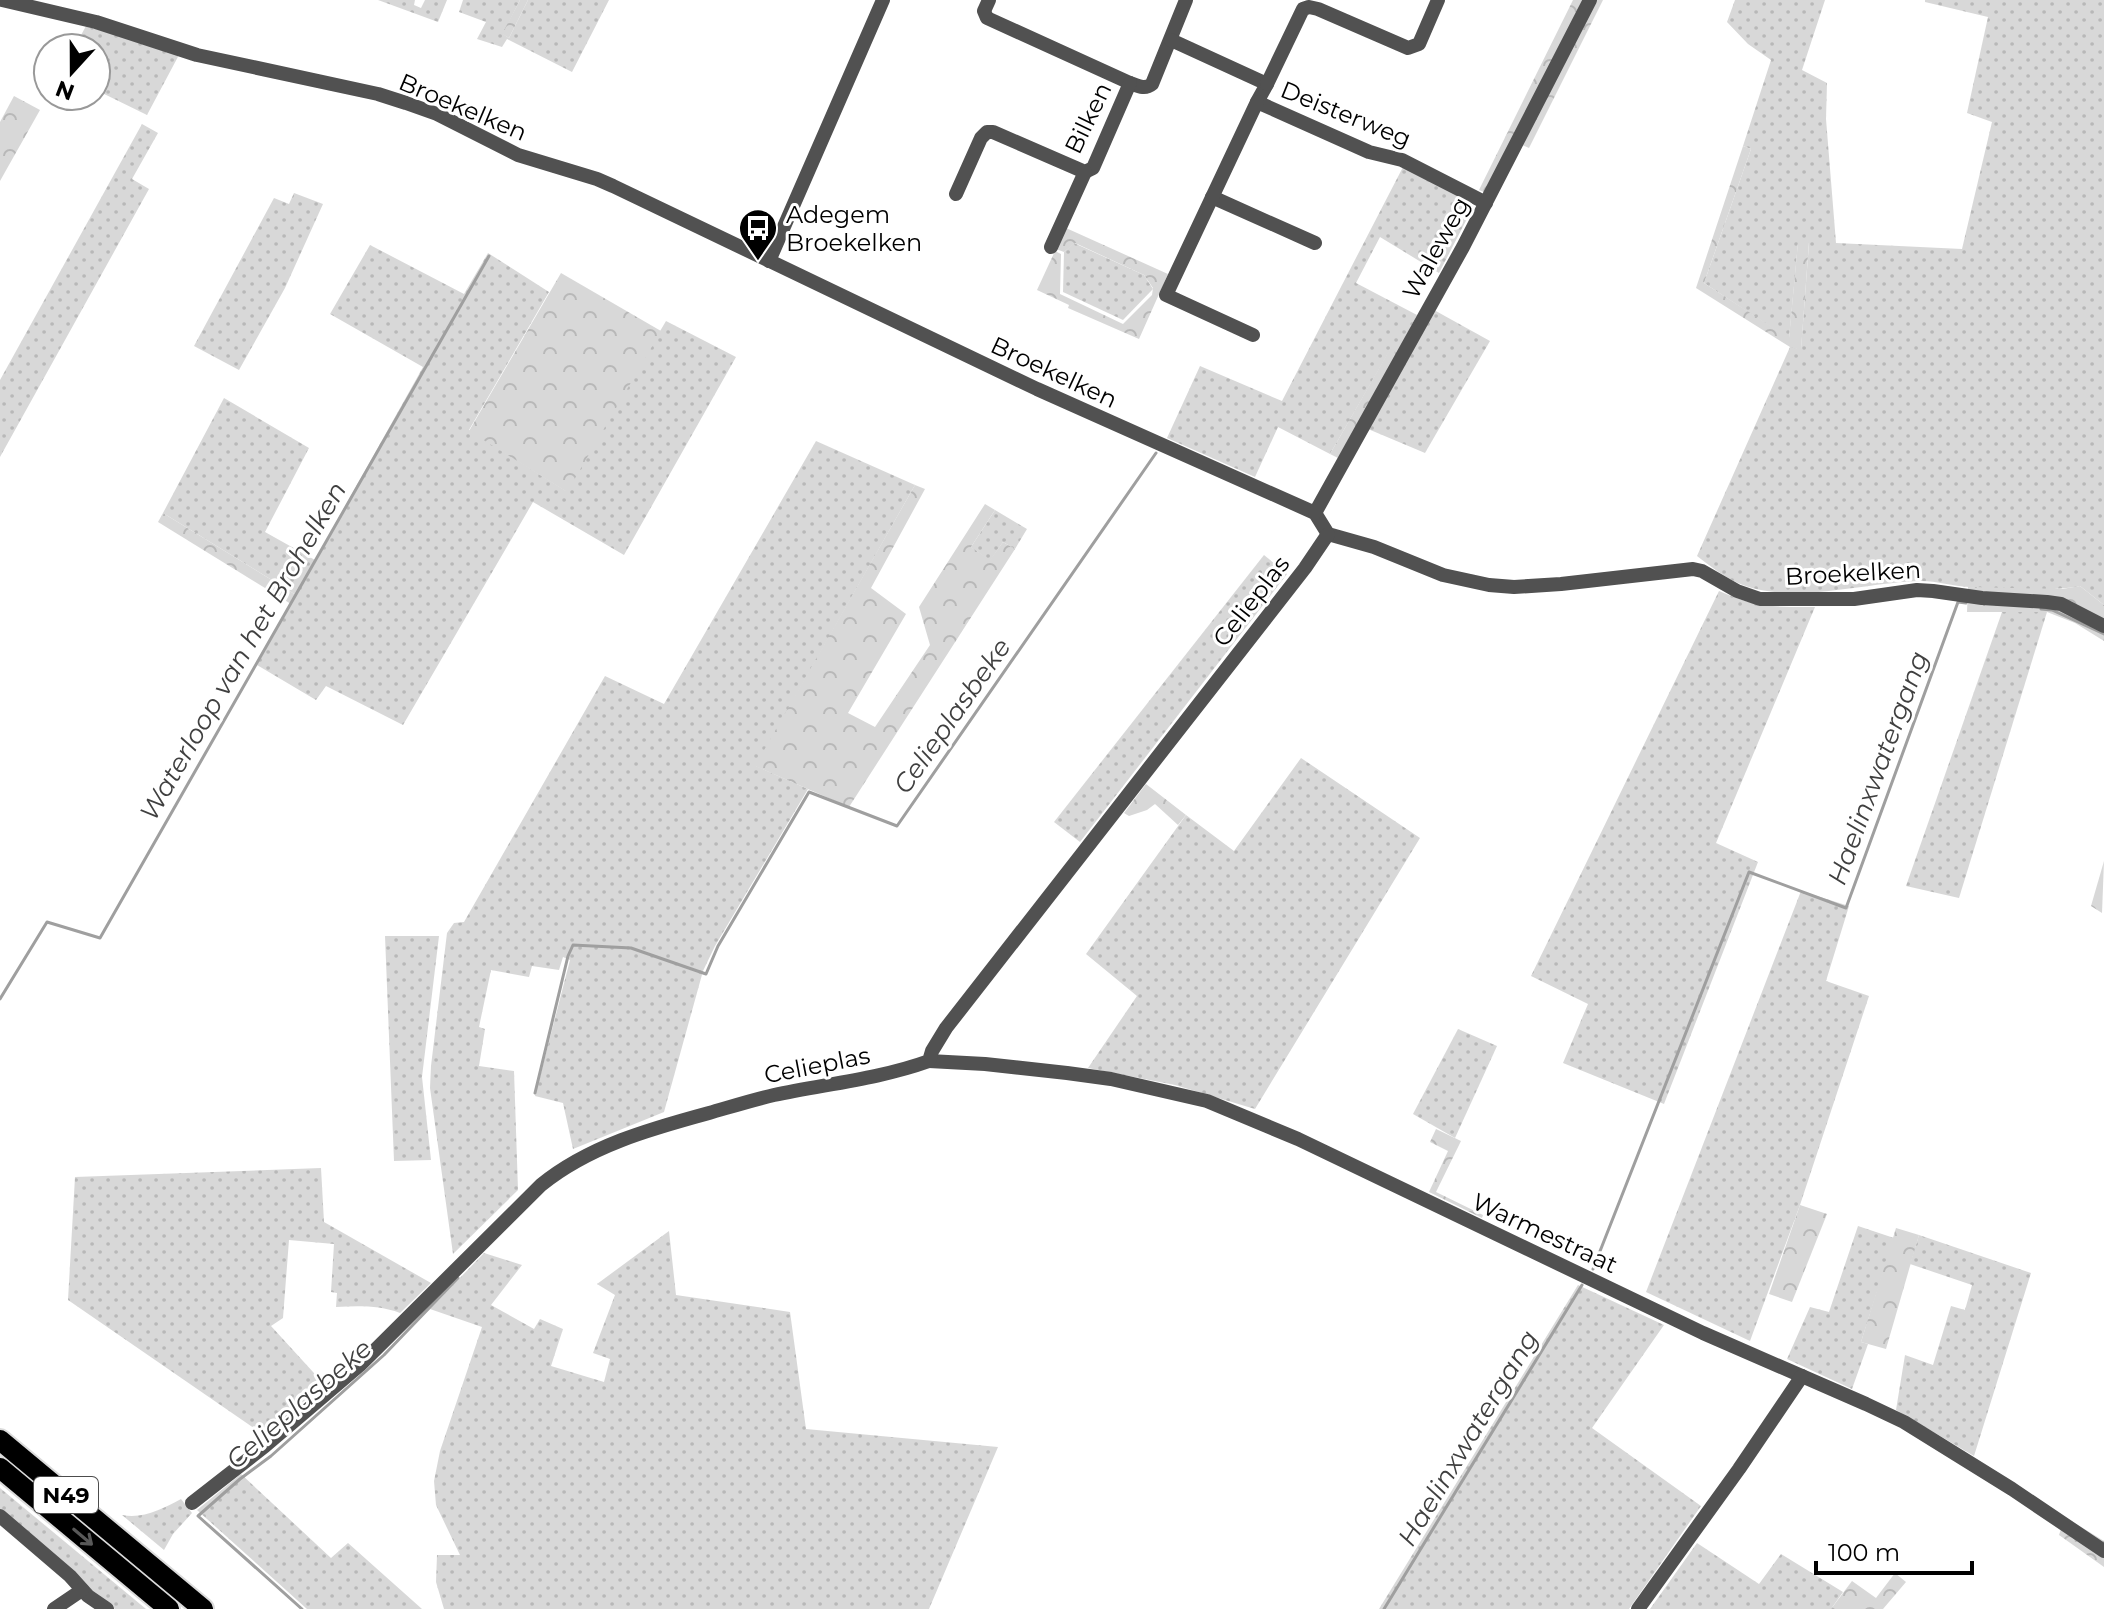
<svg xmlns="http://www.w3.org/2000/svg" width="2104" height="1609" viewBox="0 0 2104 1609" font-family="Montserrat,sans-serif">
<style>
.grass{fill:url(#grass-dots)}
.forest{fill:url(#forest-crowns)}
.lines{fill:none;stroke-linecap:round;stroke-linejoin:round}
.stream{stroke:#9f9f9f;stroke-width:3}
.highway-casing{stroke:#dbdbdb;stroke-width:24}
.minor{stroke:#515151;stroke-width:14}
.highway{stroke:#000;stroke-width:20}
.oneway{stroke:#595959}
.labels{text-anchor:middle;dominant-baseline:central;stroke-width:6;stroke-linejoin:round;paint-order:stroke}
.shield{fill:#fff;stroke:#4c4c4c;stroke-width:2}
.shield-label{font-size:22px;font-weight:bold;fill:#000}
.street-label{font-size:24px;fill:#000;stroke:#fff}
.poi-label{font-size:24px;fill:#000;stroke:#fff;text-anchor:start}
.water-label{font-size:26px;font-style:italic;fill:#404040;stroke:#fff}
</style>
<defs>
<pattern id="grass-dots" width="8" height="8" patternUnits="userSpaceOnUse" patternTransform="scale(2)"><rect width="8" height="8" fill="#d8d8d8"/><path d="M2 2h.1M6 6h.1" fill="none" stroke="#b8b8b8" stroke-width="1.8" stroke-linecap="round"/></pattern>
<pattern id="forest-crowns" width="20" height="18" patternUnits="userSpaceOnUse" patternTransform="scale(2)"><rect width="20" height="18" fill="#d8d8d8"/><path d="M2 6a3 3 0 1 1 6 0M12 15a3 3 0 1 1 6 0" fill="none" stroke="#b8b8b8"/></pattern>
</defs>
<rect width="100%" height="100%" fill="#fff"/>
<g class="grass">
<path d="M378,0h37l-1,5 7,3 4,-8h22l-9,22z"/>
<path d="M463,0h57l-17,34 6,4 19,-38h81l-37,72 -65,-33 -5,8 -25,-8 9,-17 -27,-10z"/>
<path d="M1735,0h90l-23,70 25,13 -1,36 10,124 126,6 30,-127 -25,-9 21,-96 -63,-15v-2h179v605l-24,-19c-31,6 -79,4 -111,1 -16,-1 -32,-6 -48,-6 -56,1 -130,25 -183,2 -15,-7 -28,-17 -41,-27l93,-209 11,2 8,-106h-11l-9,96 -85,-56 47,-134 -8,-3 28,-86 -23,-16 -21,-22z"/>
<path d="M86,26l94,27 -33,62 -51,-25v-42h-22z"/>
<path d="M142,124l16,9 -26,46 17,10 -149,268v-77z"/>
<path d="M1403,167l62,32 6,5v7l-32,62 -59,-36 -24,46 61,32 -20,38 -7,-3 -60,104 -52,-27 -23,50 -88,-39 33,-72 82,35z"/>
<path d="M294,193l29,11 -38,84 -46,82 -45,-24 80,-148 15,6z"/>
<path d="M1074,243l70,32 9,14 -30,31 -60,-28 1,-40z"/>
<path d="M370,245l94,49 24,-41 61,39 -80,138 97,61 100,-170 70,36 -112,198 -91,-53 -130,223 -77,-39 -10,14 -59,-35 39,-70 -133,-82 61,-115 85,50 -44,84 50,28 108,-193 -93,-53z"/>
<path d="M1434,310l56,31 -65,112 -57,-24z"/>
<path d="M816,441l99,44 -159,281 52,23 -93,157 -12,25 -39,141 -91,37 -10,-46 -28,-7 35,-136 -7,-3 -4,13 -27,-4 -3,11 -38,-7 -12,57 6,2 -6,37 35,5 4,119 -65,64 -23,-166 1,-22 16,-133 7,-10 10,-1 141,-246 59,28z"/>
<path d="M995,510l32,19 -12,20 -12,-7 -13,19 -19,-14z"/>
<path d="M1264,555l23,19 -207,268 -26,-20z"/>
<path d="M1719,591c38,17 55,16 96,16l-99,236 42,19 -94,242 -101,-41 25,-59 -57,-28z"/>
<path d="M2002,612h45l-88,286 -53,-12z"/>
<path d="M1301,758l119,80 -165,271 -80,-24 -87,-17 49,-72 -51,-42 100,-139 48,36z"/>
<path d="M1801,891l48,15 -23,75 43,15 -69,209 -50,136 -104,-49z"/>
<path d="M385,936h54l-17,141 9,83 -37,1z"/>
<path d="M1458,1029l39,17 -42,92 -42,-24z"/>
<path d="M321,1168l3,54 107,61 -31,30c-21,-8 -42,-7 -64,-6l1,-14 -6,-1 3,-48 -45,-4 -6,78 -12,8 53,58 -60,51 -196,-135 7,-123z"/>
<path d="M1858,1226l36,12 -33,104 7,2 -16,45 -65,-30 23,-52 19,5z"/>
<path d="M669,1231l7,64 114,17 16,117 192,18 -69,162h-485l-8,-27 1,-27h23l-24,-50 -2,-24 6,-30 42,-124 -52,-18 54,-56 38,12 -31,40 43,24 6,-10 23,10 -12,37 53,16 6,-23 -17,-6 22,-58 -18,-11z"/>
<path d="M1919,1235l112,38 -57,183 -78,-46 9,-55 28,10 18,-59 14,4 7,-25 -62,-21z"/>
<path d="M1578,1285l86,40 -72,103 109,78 -72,103h-250z"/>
<path d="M241,1474l90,84 17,-15 74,66h-115l-110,-99z"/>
<path d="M0,1488l146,121h-31l-20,-14 -95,-86z"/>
<path d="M181,1499l11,14 -19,21 -9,16 -42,-35c22,4 40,-6 59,-16z"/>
<path d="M1697,1543l62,41 22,-30 62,38 -12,17h-181z"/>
</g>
<g class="forest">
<path d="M520,0h8l-19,38 -7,-4z"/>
<path d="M1573,0h30l-74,148 -16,-7 -27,52 -7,-3z"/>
<path d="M14,96l26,14 -40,71v-59z"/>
<path d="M1743,146l8,3 -47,134 85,55 9,-96h11l-8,108 -11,-3 -94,-59z"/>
<path d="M1066,228l102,46 -29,65 -71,-31 1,-3 -32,-15 18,-39 6,3 -1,40 63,30 29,-29 1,-7 -9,-13 -69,-32 -11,9 -8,-3z"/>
<path d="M561,273l100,58 -94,161 -98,-61z"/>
<path d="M1390,349l7,4 -59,105 -8,-4z"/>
<path d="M915,485l10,4 -54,99 35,26 -58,99 27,14 55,-82 -11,-38 66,-103 10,6 -24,37 19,13 13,-18 12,7 -166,258 -94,-41z"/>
<path d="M163,513l133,82 -5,9 -133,-82z"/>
<path d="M2080,586l24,19v36l-29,-18 -28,-11h-80l1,-25 94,2z"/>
<path d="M1146,784l40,31 -8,10 -23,-21 -8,6 -18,6 -5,-3z"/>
<path d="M2104,861l-2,52 -11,-7z"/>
<path d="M1436,1129l25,12 -25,51 47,23 -1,3 -53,-26 19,-41 -18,-9z"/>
<path d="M1800,1205l27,9 -35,88 -23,-8z"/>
<path d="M1896,1228l23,7 -33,114 -25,-7z"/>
<path d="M2065,1517l39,24v26l-45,-32z"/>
<path d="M1895,1573l11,9 -23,27h-52l21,-28 24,17z"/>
</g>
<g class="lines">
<g class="stream">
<path d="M2041,609l11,1 52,24"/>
<path d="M0,999l47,-77 53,16 389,-682"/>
<path d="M535,1093l33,-137 5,-11 58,3 75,26 12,-28 91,-154 88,34 259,-373"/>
<path d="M1593,1269l156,-397 97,36 112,-306 8,1"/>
<path d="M302,1609l-104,-93 42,-37 31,-23 113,-101 74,-77"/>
<path d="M1384,1609l198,-324"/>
</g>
<g class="highway-casing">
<g id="highway">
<path d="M0,1440l203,169"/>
<path d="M0,1468l169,141"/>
</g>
</g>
<g class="minor">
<path d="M2,0l94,22 101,33 181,39 28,9 31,11 81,41 79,24 16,7 424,203 278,124 13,21 46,13 69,28 46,10 25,2 47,-3 132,-15 9,2 35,20 23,8h94l63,-9 16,1 49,7 65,4 14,2 43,22"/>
<path d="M989,0l-5,11 3,7 143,65c8,3 15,7 22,1l34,-84"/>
<path d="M1171,40l96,44 -10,18 112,50 33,8 84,43"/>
<path d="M1267,84l36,-75 6,-2 9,2 90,39 11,-4 19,-44"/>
<path d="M956,194l25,-56 6,-6h6l92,40 8,-4 37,-85"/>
<path d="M1212,197l103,46"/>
<path d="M1051,247l34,-75"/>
<path d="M769,261l114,-261"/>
<path d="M1253,335l-87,-40 91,-193"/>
<path d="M1315,513l148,-266 127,-247"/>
<path d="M929,1061l56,3 82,9 44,6 96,22 91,38 405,194 163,71 38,18 108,67 92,62"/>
<path d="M192,1503l73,-57 95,-81 181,-180c48,-39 109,-56 168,-72 21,-6 43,-13 65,-18 51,-11 105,-16 155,-34l3,-10 14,-23 359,-460 23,-34"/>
<path d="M0,1516l70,60 18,20 19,13"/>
<path d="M54,1609l28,-19"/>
<path d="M1638,1609l101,-140 63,-93"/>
</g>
<use href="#highway" class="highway"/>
</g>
<defs><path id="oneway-shaft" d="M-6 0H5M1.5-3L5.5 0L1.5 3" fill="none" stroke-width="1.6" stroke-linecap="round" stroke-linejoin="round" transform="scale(2)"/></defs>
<use class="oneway" href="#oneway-shaft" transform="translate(83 1537) rotate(40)"/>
<defs>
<g id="bus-pin" transform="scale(2)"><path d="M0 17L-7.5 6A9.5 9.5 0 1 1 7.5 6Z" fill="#000" stroke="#fff"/><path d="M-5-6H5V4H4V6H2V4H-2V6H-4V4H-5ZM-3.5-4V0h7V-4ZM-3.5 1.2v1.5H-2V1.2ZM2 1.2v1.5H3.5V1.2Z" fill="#fff"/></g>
</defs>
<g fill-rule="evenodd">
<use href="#bus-pin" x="758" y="228"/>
</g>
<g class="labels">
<rect class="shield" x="34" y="1477" width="64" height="36" rx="6"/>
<g class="shield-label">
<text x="66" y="1495">N49</text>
</g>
<g class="street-label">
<text transform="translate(463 107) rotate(23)">Broekelken</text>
<text transform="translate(1346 114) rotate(22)">Deisterweg</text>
<text transform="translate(1088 118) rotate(-64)">Bilken</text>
<text transform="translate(1436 248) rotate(-61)">Waleweg</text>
<text transform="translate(1054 372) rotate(25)">Broekelken</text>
<text transform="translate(1853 573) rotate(-3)">Broekelken</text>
<text transform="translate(1251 601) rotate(-52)">Celieplas</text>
<text transform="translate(817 1065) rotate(-11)">Celieplas</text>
<text transform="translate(1545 1233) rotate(25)">Warmestraat</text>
</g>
<g class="poi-label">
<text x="786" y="214">Adegem<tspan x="786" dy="28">Broekelken</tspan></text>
</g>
<g class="water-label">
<text transform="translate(243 651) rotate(-60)">Waterloop van het Brohelken</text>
<text transform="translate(952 716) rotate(-55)">Celieplasbeke</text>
<text transform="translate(1878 768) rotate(-70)">Haelinxwatergang</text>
<text transform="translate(299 1404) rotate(-41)">Celieplasbeke</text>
<text transform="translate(1468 1438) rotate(-59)">Haelinxwatergang</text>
</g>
</g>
<g transform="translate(72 72) rotate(201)"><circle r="38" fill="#ffffff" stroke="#999999" stroke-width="2"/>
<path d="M0-6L14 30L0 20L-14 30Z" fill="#000000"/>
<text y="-12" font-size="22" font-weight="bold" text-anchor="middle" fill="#000000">N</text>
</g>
<path d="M1816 1561v12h156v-12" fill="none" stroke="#000000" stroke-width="4"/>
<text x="1828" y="1561" font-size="24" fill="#000000" stroke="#ffffff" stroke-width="6" paint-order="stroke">100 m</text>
</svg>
